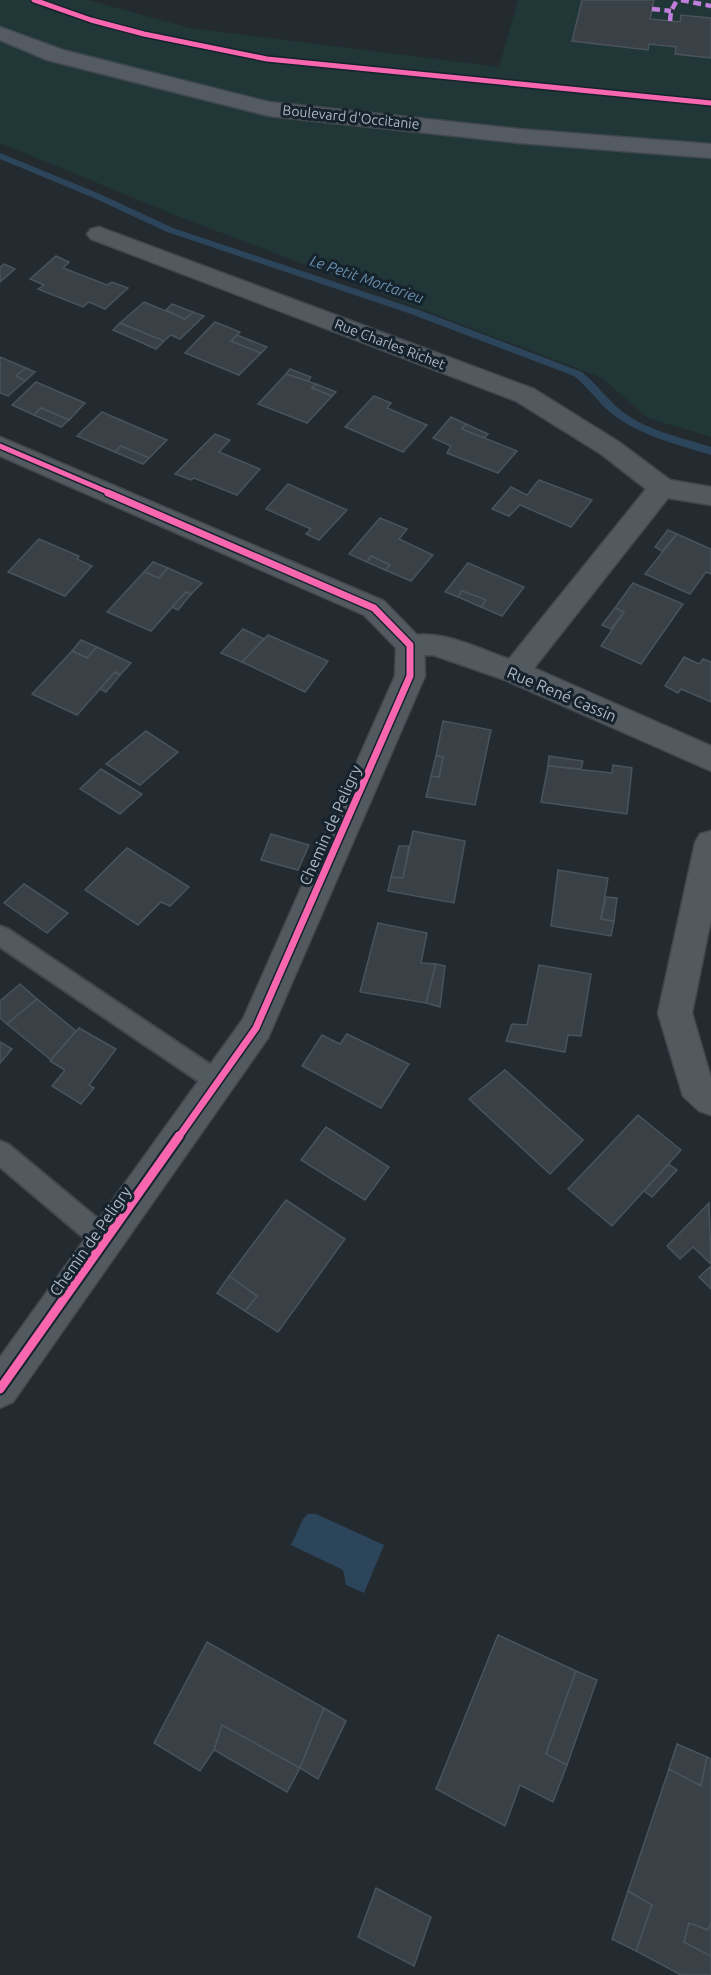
<svg xmlns="http://www.w3.org/2000/svg" width="711" height="1975" viewBox="0 0 711 1975" font-family="Ubuntu,sans-serif">
<style>
.green{fill:#203637}
.water{fill:#2c455a}
.lines{fill:none;stroke-linecap:round;stroke-linejoin:round}
.stream{fill:#2c455a;fill-rule:evenodd}
.building{fill:#3a4146;stroke:#4a525a;stroke-width:1.5}
.service-casing{stroke:#41474c;stroke-width:4}
.minor-casing{stroke:#41474c;stroke-width:3}
.tertiary-casing{stroke:#41474c;stroke-width:3}
.primary-casing{stroke:#40484e;stroke-width:3}
.service{fill:#525a60;fill-rule:evenodd}
.minor{fill:#525a60;fill-rule:evenodd}
.tertiary{fill:#525a60;fill-rule:evenodd}
.primary{fill:#555b62;fill-rule:evenodd}
.quiet{stroke:#c07fdc;stroke-width:4.5;stroke-dasharray:8 4.5;stroke-linecap:butt}
.cycleway-far2-casing{stroke:#16222c;stroke-width:8}
.cycleway-far1-casing{stroke:#16222c;stroke-width:10}
.cycleway-casing{stroke:#16222c;stroke-width:13}
.cycleway-far2{stroke:#f766af;stroke-width:5}
.cycleway-far1{stroke:#f766af;stroke-width:7}
.cycleway{stroke:#f766af;stroke-width:9}
.labels{text-anchor:middle;dominant-baseline:central;stroke-width:6;stroke-linejoin:round;paint-order:stroke}
.far-street-label{font-size:14px;fill:#aab8c5;stroke:#16222c}
.far-water-label{font-size:15px;font-style:italic;fill:#678eac;stroke:#16222c}
.street-label{font-size:16px;fill:#aab8c5;stroke:#16222c}
</style>
<rect width="100%" height="100%" fill="#232b31"/>
<path class="green" d="M0,0h88l102,28 309,39 19,-67h193v437l-63,-19 -46,-40 -427,-163 -175,-72z"/>
<path class="water" d="M308,1514h8l68,31 -20,48 -18,-8 -3,-15 -52,-25 12,-26z"/>
<g class="lines">
<path class="stream" d="M0,153l100,41 73,34 246,82 163,62c13,11 23,24 36,36 25,22 62,29 93,39v8c-33,-10 -73,-20 -100,-42 -13,-11 -23,-26 -37,-37l-163,-62 -244,-82 -73,-34 -94,-39z"/>
</g>
<g class="building">
<path d="M582,0h72l-4,19 30,3 1,-7 30,3v40l-36,-4 1,-7 -27,-3 -1,6 -76,-9z"/>
<path d="M56,256l13,6 -6,6 44,17 5,-3 16,6 -23,21 -16,-7 -6,5 -45,-18 6,-4 -14,-6z"/>
<path d="M4,264l11,5 -15,13v-15z"/>
<path d="M144,302l41,17 8,-7 11,4 -24,23 -9,-4 -7,6 -44,-18z"/>
<path d="M172,304l21,8 -8,7 -19,-9z"/>
<path d="M215,322l25,10 -9,9 30,12 -22,22 -54,-22z"/>
<path d="M120,323l44,18 -8,8 -43,-19z"/>
<path d="M237,335l30,12 -6,6 -30,-12z"/>
<path d="M0,357l26,11 -10,8 9,5 -17,15 -8,-3z"/>
<path d="M26,368l9,4 -10,9 -9,-5z"/>
<path d="M290,369l21,8 -3,4 -22,-7z"/>
<path d="M286,374l30,10 -4,4 20,8 -25,27 -49,-19z"/>
<path d="M36,382l49,21 -16,17 -28,-12 -7,7 -22,-10z"/>
<path d="M316,384l20,8 -4,4 -20,-8z"/>
<path d="M374,396l17,7 -4,5 40,17 -24,27 -58,-25z"/>
<path d="M41,408l28,12 -8,7 -27,-12z"/>
<path d="M102,412l65,28 -18,18 -28,-12 -6,6 -38,-16z"/>
<path d="M451,417l15,7 -4,5 55,22 -19,22 -51,-20 4,-7 -18,-8z"/>
<path d="M466,424l22,10 -4,4 -22,-9z"/>
<path d="M215,434l15,6 -11,12 41,17 -23,26 -43,-17 -3,2 -16,-6z"/>
<path d="M121,446l28,12 -6,6 -28,-12z"/>
<path d="M539,480l53,20 -21,27 -51,-22 -11,11 -17,-7 19,-22 16,8z"/>
<path d="M288,484l59,26 -28,30 -13,-6 5,-5 -45,-20z"/>
<path d="M380,518l27,11 -8,10 34,16 -22,26 -26,-11 5,-5 -19,-9 -4,6 -18,-8z"/>
<path d="M668,530l9,4 -15,17 -7,-4z"/>
<path d="M677,534l34,15v25l-5,-2 -16,22 -45,-20z"/>
<path d="M39,539l40,17 -2,3 15,7 -27,30 -57,-24z"/>
<path d="M371,556l19,9 -5,5 -18,-8z"/>
<path d="M153,562l15,6 -9,10 -15,-6z"/>
<path d="M468,563l56,24 -22,29 -21,-9 5,-7 -24,-9 -4,6 -13,-5z"/>
<path d="M168,568l34,15 -11,11 -5,-2 -35,39 -44,-19 37,-40 15,6z"/>
<path d="M633,583l50,21 -42,60 -40,-18 23,-34 -9,-4z"/>
<path d="M462,591l24,9 -5,7 -23,-10z"/>
<path d="M186,592l5,2 -13,16 -6,-3z"/>
<path d="M615,608l9,4 -13,17 -9,-4z"/>
<path d="M243,629l21,10 -22,23 -21,-9z"/>
<path d="M268,635l60,26 -23,31 -63,-30z"/>
<path d="M81,640l16,7 -10,11 -15,-7z"/>
<path d="M97,647l34,16 -11,12 -5,-3 -38,43 -45,-21 40,-43 15,7z"/>
<path d="M684,657l15,7 4,-5 8,3v40l-30,-13 -3,4 -13,-7z"/>
<path d="M115,672l5,3 -14,17 -6,-3z"/>
<path d="M443,721l48,9 -16,75 -49,-8 5,-21 8,1 4,-20 -7,-1z"/>
<path d="M146,731l32,21 -38,33 -34,-21z"/>
<path d="M436,756l7,1 -4,20 -8,-1z"/>
<path d="M549,756l34,5 -2,8 -33,-3z"/>
<path d="M613,765l19,3 -5,46 -86,-12 7,-36 64,7z"/>
<path d="M101,769l41,25 -22,20 -40,-25z"/>
<path d="M413,831l52,10 -11,62 -66,-12 3,-14 12,1z"/>
<path d="M271,834l38,11 -11,25 -37,-10z"/>
<path d="M399,846h10l-6,32 -12,-1z"/>
<path d="M127,848l62,39 -19,19 -9,-4 -23,23 -53,-35z"/>
<path d="M558,870l50,8 -7,41 13,2 -3,15 -60,-10z"/>
<path d="M24,884l44,29 -21,20 -43,-30z"/>
<path d="M606,897l11,1 -3,23 -13,-2z"/>
<path d="M378,923l49,10 -6,30 15,1 -10,39 -66,-11z"/>
<path d="M436,964l9,2 -5,41 -14,-4z"/>
<path d="M539,965l52,9 -10,62 -13,-1 -3,17 -59,-11 6,-17 15,1z"/>
<path d="M20,984l17,15 -30,25 -7,-6v-17z"/>
<path d="M37,999l39,32 -25,29 -44,-36z"/>
<path d="M79,1028l37,21 -27,36 5,3 -13,16 -29,-18 13,-16 -15,-9z"/>
<path d="M347,1034l62,30 -28,44 -79,-42 20,-31 18,9z"/>
<path d="M0,1042l12,7 -12,14z"/>
<path d="M505,1070l78,70 -33,34 -81,-75z"/>
<path d="M638,1115l43,35 -69,76 -44,-37z"/>
<path d="M326,1127l63,40 -24,33 -64,-40z"/>
<path d="M669,1164l8,6 -25,27 -8,-6z"/>
<path d="M286,1200l59,39 -67,93 -33,-21 12,-15 -28,-20z"/>
<path d="M709,1203l2,61 -18,-17 -13,12 -13,-13z"/>
<path d="M711,1266v23l-12,-12z"/>
<path d="M229,1276l28,20 -12,15 -28,-18z"/>
<path d="M498,1635l78,36 -30,83 21,11 -14,37 -33,-17 -15,41 -69,-37z"/>
<path d="M207,1642l117,66 -24,60 -78,-43 -8,25 -14,21 -46,-28z"/>
<path d="M576,1671l21,9 -30,85 -21,-11z"/>
<path d="M324,1708l22,13 -28,58 -18,-11z"/>
<path d="M222,1725l78,43 -13,24 -73,-42z"/>
<path d="M677,1744l30,13 -6,29 -32,-17z"/>
<path d="M707,1757l4,2v163l-3,8 -19,-7 -5,19 27,14v19h-30l-45,-24 16,-46 -24,-14 41,-122 32,17z"/>
<path d="M376,1888l55,29 -17,49 -56,-29z"/>
<path d="M628,1891l24,14 -16,46 -24,-12z"/>
<path d="M711,1922v34l-27,-14 5,-19 19,7z"/>
</g>
<g class="lines">
<g class="service-casing">
<g id="service">
<path d="M0,926l8,3 218,146 4,7 -4,7 -8,3 -8,-3 -210,-142z"/>
<path d="M0,1141l8,3 107,89 3,8 -3,8 -9,3 -9,-3 -97,-82z"/>
</g>
</g>
<g class="minor-casing">
<g id="minor">
<path d="M99,227l435,162 85,53 51,38 41,7v18l-43,-7 -134,170 177,78v25l-206,-91 -72,-25 -23,1 -10,-4 -4,-7 4,-7c37,-12 74,9 109,21l137,-170 -45,-35 -85,-53 -425,-162 -4,-5 4,-5z"/>
<path d="M711,831v88l-19,94 19,65v37l-12,-4 -16,-15 -25,-83 37,-170 5,-9z"/>
</g>
</g>
<g class="tertiary-casing">
<path id="tertiary" d="M0,437l384,164 36,37 4,7 1,31 -157,362 -255,364 -13,6v-51l243,-338 152,-343 1,-28 -32,-33 -364,-159z"/>
</g>
<g class="primary-casing">
<path id="primary" d="M0,27l63,23 206,52 250,27 192,15v14l-192,-15 -250,-27 -222,-56 -47,-20z"/>
</g>
<use href="#service" class="service"/>
<use href="#minor" class="minor"/>
<use href="#tertiary" class="tertiary"/>
<use href="#primary" class="primary"/>
<g class="quiet">
<path d="M681,0l30,6"/>
<path d="M652,9l19,2"/>
<path d="M670,21l1,-10 6,-11"/>
</g>
<g class="cycleway-far2-casing">
<g id="cycleway-far2">
<path d="M34,0l57,20 53,14 123,25 444,44"/>
<path d="M0,446l112,48"/>
</g>
</g>
<g class="cycleway-far1-casing">
<path id="cycleway-far1" d="M108,493l266,115 36,37v31l-154,352 -78,110"/>
</g>
<g class="cycleway-casing">
<path id="cycleway" d="M0,1389l179,-253"/>
</g>
<use href="#cycleway-far2" class="cycleway-far2"/>
<use href="#cycleway-far1" class="cycleway-far1"/>
<use href="#cycleway" class="cycleway"/>
</g>
<g class="labels">
<g class="far-street-label">
<text transform="translate(351 117) rotate(6)">Boulevard d'Occitanie</text>
<text transform="translate(390 344) rotate(21)">Rue Charles Richet</text>
</g>
<g class="far-water-label">
<text transform="translate(367 279) rotate(19)">Le Petit Mortarieu</text>
</g>
<g class="street-label">
<text transform="translate(562 694) rotate(23)">Rue René Cassin</text>
<text transform="translate(330 825) rotate(-66)">Chemin de Peligry</text>
<text transform="translate(90 1241) rotate(-55)">Chemin de Peligry</text>
</g>
</g>
</svg>
